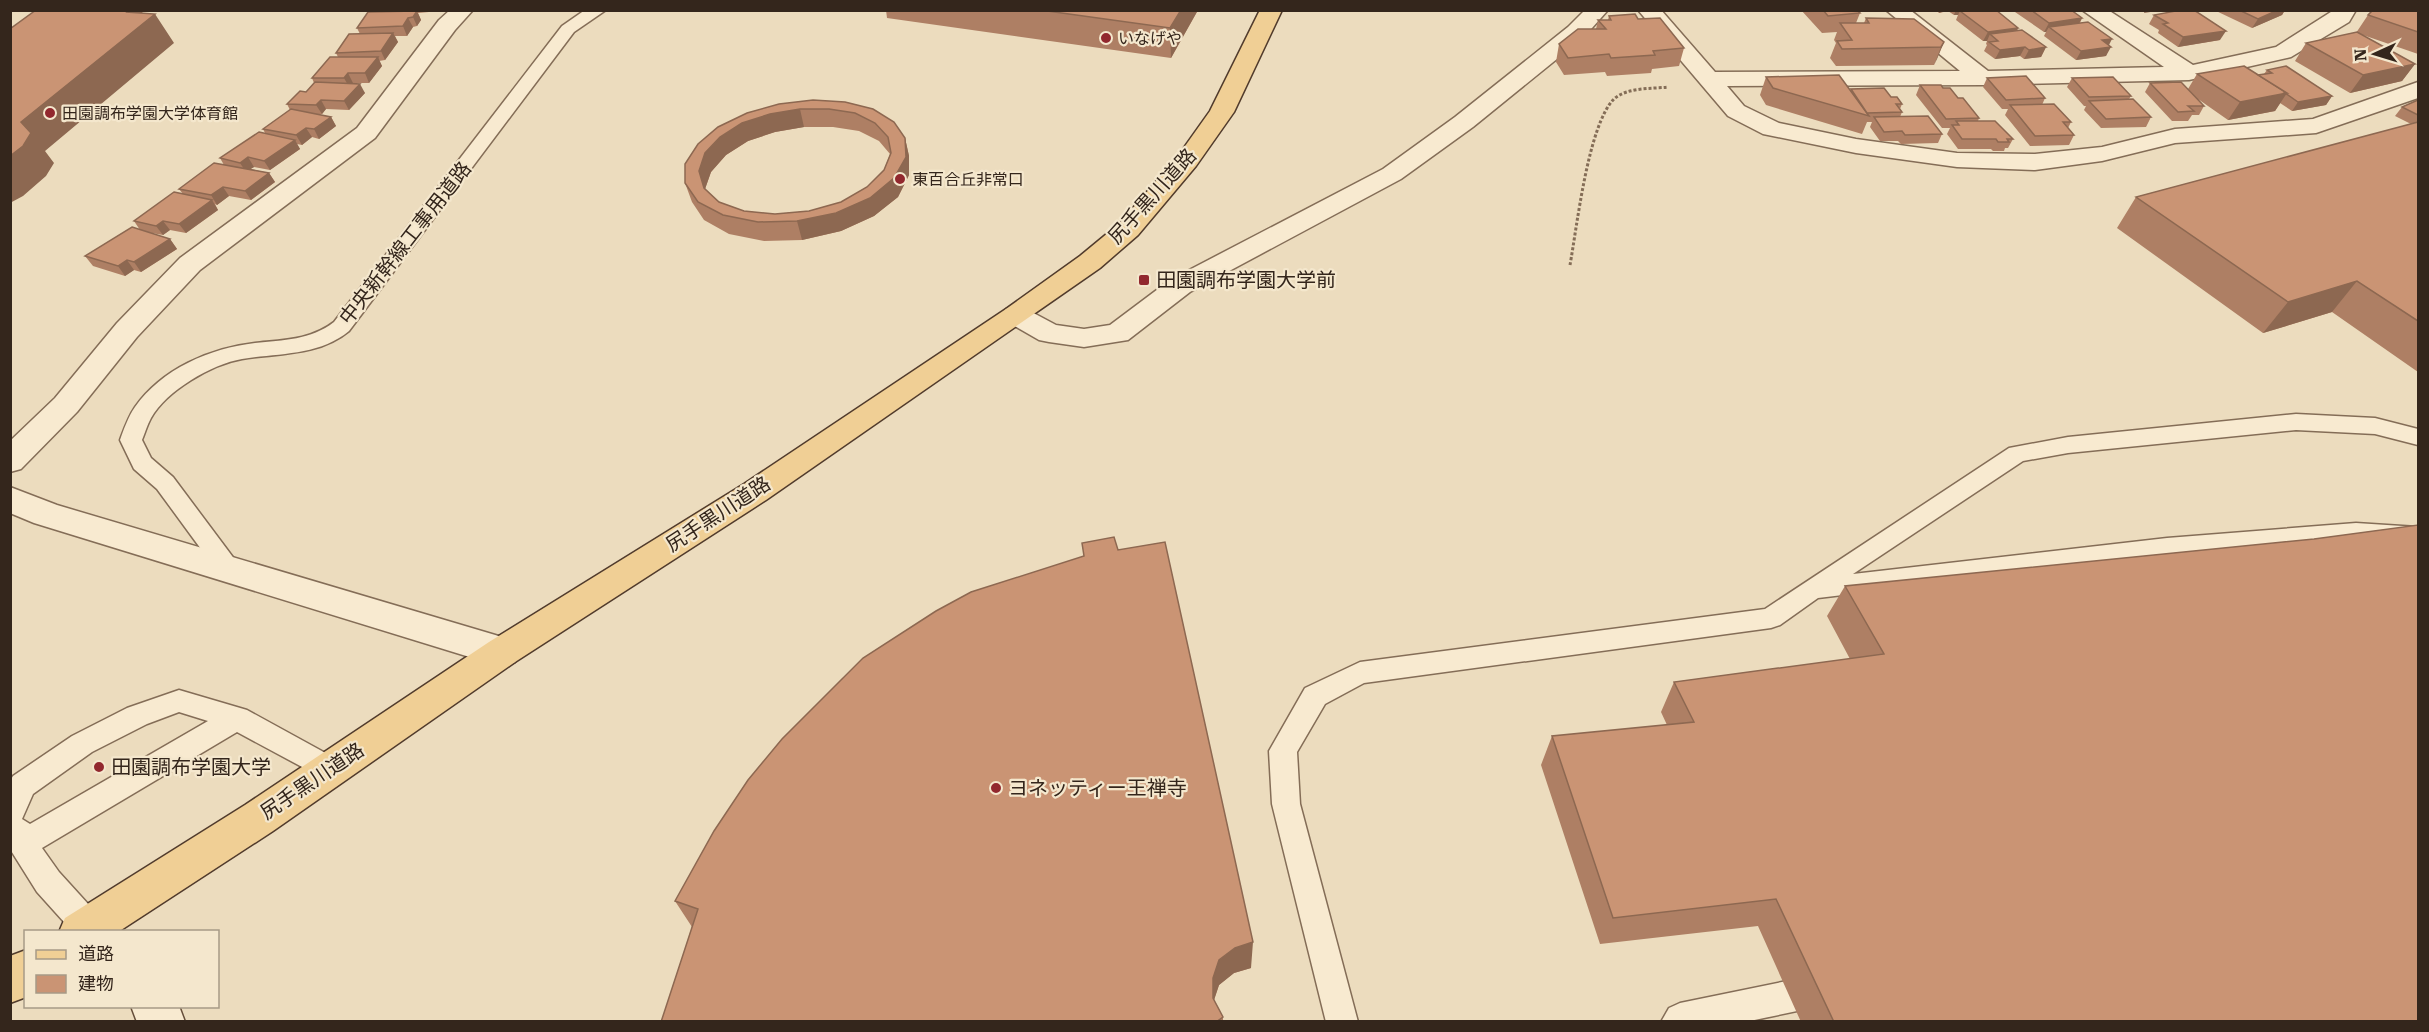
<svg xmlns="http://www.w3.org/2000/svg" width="2429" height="1032" viewBox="0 0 2429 1032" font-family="'Roboto Serif','Noto Sans JP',serif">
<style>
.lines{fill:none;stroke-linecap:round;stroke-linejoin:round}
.lane-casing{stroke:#846d57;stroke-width:3}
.street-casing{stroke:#846d57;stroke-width:3}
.secondary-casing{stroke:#664e3a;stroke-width:3}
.primary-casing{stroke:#513b2c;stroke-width:3}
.path{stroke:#846d57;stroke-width:3;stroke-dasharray:3 2;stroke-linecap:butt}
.lane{fill:#f8ead0;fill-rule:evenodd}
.street{fill:#f8ead0;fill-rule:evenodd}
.secondary{fill:#f8ead0;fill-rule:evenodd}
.primary{fill:#f0cf95;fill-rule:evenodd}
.wall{fill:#ae7f64;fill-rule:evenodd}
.shaded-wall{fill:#8d6851}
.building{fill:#ca9474;stroke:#8d6851;stroke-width:1.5;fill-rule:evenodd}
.poi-dot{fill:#92282e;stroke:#f4e7cd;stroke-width:2}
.labels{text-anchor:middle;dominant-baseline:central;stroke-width:4.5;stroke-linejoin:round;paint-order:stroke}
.far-poi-label{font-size:16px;fill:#34261c;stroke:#f4e7cd;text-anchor:start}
.street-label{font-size:20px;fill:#34261c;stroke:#f4e7cd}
.poi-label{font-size:20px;fill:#34261c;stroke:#f4e7cd;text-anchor:start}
</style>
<rect width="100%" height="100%" fill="#ecdcbe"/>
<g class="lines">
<g class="lane-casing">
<g id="lane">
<path d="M585,10h21l-32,22 -225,299c-30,25 -71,22 -107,28 -30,5 -76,32 -91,59 -4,7 -6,15 -9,22l9,18 22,19 68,91 -3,7 -9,3 -9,-3 -63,-86 -23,-20 -14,-29c4,-11 8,-23 15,-33 27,-38 75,-59 120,-64 28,-3 56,-3 79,-21l228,-296z"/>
<path d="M2296,414l79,4 43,11v16l-43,-11 -79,-4 -228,23 -45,8 -170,113 314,-36 189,-15 62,4v18l-62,-4 -189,15 -349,42 -38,27 -9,3 -407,55 -39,21 -28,48 3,52 58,218h-32l-54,-218 -3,-53 36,-63 55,-26 405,-53 244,-161 59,-11z"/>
<path d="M179,690l68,20 93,51 4,9 -4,9 -10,3 -93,-50 -195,116 17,24 40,44 4,10 -2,6h-28l-36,-40 -27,-43v-68l3,-5 59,-40 55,-28zM179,712l29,9 -178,103 -8,-5 11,-25 59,-42 55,-28z"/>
<path d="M1821,974l11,5 5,11 -5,11 -11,5 -76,16h-84l8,-14 11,-5z"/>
</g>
</g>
<g class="street-casing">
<g id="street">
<path d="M450,10h23l-18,20 -80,108 -175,132 -63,67 -60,75 -56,57 -11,3v-31l45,-43 62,-75 63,-65 177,-130 82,-108z"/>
<path d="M1585,10h23l-24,27 -111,90 -72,52 -211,113 -62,48 -44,7 -35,-5 -10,-2 -33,-19 -4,-6 4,-6 10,-3 10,3 30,16 28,4 26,-4 60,-45 213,-111 72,-52 113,-90z"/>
<path d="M1638,10h23l54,62 245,-1 -74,-61h24l78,61 176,-4 -82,-57h26l85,55 83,-18 58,-37h22l-7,12 -58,35 -102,23 -206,5 -256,1 17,20 35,17 77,16 101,14 78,1 67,-7 73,-18 138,-10 105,-37v16l-102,35 -141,10 -73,18 -67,9 -78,-3 -101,-14 -93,-19 -35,-18z"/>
<path d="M10,487l47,18 445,132 13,5 5,10 -5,10 -13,5 -468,-144 -24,-10z"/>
</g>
</g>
<g class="secondary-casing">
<path id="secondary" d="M131,1006h48l6,16h-48z"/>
</g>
<g class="primary-casing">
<g id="primary">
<path d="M1260,10h22l-48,102 -38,54 -58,69 -38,33 -334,232 -251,162 -242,169 -155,101h-59l6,-14 180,-113 244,-163 255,-158 262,-175 74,-53 40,-33 58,-67 32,-45z"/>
<path d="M26,950v47l-16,6v-47z"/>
</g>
</g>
<path class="path" d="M1570,265c7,-38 18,-140 44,-166 13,-12 38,-10 54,-12"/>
<use href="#lane" class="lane"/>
<use href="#street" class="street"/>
<use href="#secondary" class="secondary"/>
<use href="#primary" class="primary"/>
</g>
<g class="wall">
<path d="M377,10h53l-1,2 -11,1 3,7 -4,6 -4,1 -6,9h-12l3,6 -13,18 -6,1 3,5 -13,17h-17l13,10 -16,17 -23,-1 -4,5h-5l14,3 5,9 -17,13 -7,-2 -10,8 -5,-1 3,5 -30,21 -16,-3 -4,2 19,4 6,9 -24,18 -22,-4 -12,9 -2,-1 3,6 -32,23 -16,-3 -7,5 -17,-3 24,7 7,10 -36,23 -7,-2 -9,6 -32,-10 -8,-10 55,-26 -6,-9 49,-27 -4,-5 45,-24 -4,-7 45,-25 -2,-4 27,-19 -3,-6 19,-12 8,-9 -2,-5 26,-21 -2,-4 24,-19 -3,-6 21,-16z"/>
<path d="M886,10h312l-27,48 -284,-40z"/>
<path d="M1801,10h58l-1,2 2,1 -4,10h8l2,-5 78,24 -10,23 -98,1 -6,-8 6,-15 -2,-3 3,-8 -15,1z"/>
<path d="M1936,10h60l22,18 -1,3 29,16 -5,10 -17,2 -4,-3 -25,3 -11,-8 3,-6 -1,-1 1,-3h-4l-27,-21 2,-5h-4l-6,-4 -9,2z"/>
<path d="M2016,10h55l11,8 -2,5 29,22 -3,11 -30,4 -32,-24 2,-4h-2l-29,-20z"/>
<path d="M2214,10h71l-3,5 -30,13z"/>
<path d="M2371,10h47v44l-58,-20 55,30 -13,17 -52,12 -55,-32 11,-18 50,-10 12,-18 5,-4z"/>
<path d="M2154,15l66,25 -42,7 -20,-14 1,-3 -10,-6z"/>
<path d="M1609,16l29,3 46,29 -5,18 -27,3 -1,4 -44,3 -2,-4 -41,3 -8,-13 3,-18 37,-15 2,-9h10z"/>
<path d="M2267,70l65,26 -6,9 -34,6 -12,-8 -5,8 -47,9 -30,-21 6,7 -5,9h-7l-4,6h-16l-27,-29 5,-9 38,6 9,-15 61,1 6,-1z"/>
<path d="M1766,77l84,13 1,-1 40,8 11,7 -2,5 2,3 -2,5 42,17 -4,9 -37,1 -3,-3h-18l-10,-14 2,-5h-5l-5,12 -96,-29 -6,-10z"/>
<path d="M1987,78l58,20 -3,7 29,17 -3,6 6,7 -5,10 -39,1 -25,-31 3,-6h-6l-19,-22z"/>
<path d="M2072,78l59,18 -2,3 22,18 -5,10 -45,1 -17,-18 2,-4h-2l-17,-19z"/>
<path d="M1920,85l23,3 15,10 21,20 -1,3 35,18 -5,9h-3l-1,3h-11l-2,-2h-33l-11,-15 3,-6h-8l-26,-33z"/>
<path d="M2418,100v272l-86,-60 -69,21 -146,-105 19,-31 275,-73 -16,-8 7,-9z"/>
<path d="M845,102l60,36 4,18v19l-11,22 -24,19 -33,15 -39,9 -38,1 -35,-7 -25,-14 -12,-18 -7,-19 62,-70zM804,127h29l26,4 20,10 11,13 -6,16 -17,17 -26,15 -32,9 -34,3 -31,-3 -25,-9 -14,-13 6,-17 15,-17 22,-14 27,-9z"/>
<path d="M1845,586l573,436h-617l-43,-96 -158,18 -59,-179 11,-29 115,-11 -6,-13 13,-30 176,-23 -23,-43z"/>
<path d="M675,901l576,67 -17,5 -15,12 -5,15 9,17v5h-562l31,-95z"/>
</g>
<g class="shaded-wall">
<path d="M129,10h12l6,11 8,-7 19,29 -129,108 9,12 -8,13 -23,20 -13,7v-47l11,-34z"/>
<path d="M1181,10h17l-27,48 -1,-30z"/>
<path d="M1940,10h8l-9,3z"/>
<path d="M1956,10h27l-23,1 -2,4h-4z"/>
<path d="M2145,10h18l-19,3z"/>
<path d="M2278,10h7l-3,5 -30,13 6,-9z"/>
<path d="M417,11l4,9 -4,6 -4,-9z"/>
<path d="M408,18l5,9 -6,9 -4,-10z"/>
<path d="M2082,18l-5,9h-28l-3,5h-2l5,-9z"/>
<path d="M2018,28l-4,9 -24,-3 -3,7h-4l5,-9z"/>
<path d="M2226,31l-6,9 -42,7 5,-10z"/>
<path d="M393,33l5,9 -13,18 -4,-9z"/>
<path d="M2112,39l-4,8h3l-5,9 -30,4 5,-9 21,-11z"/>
<path d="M1944,42l-7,17 -3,6 7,-18z"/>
<path d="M2025,47l-5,9 -25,3 5,-9z"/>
<path d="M2046,47l-5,10 -17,2 5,-9z"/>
<path d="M378,57l4,9 -13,17 -4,-10z"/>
<path d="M2415,64l-13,17 -52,12 13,-18z"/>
<path d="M348,73l5,10 -4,4 -5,-9z"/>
<path d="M360,84l5,9 -16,17 -5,-9z"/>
<path d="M2287,93l-12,18 -47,9 12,-18z"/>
<path d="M2332,96l-6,9 -34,6 6,-9z"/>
<path d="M321,100l5,9 -4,5 -6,-9z"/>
<path d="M800,109l4,18 -29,5 -27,9 -22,14 -15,17 -6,17 -1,-1 -5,-17 6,-18 15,-16 22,-14 28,-9z"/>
<path d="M331,117l5,9 -17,13 -5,-10z"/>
<path d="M306,128l6,9 -10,8 -6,-10z"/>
<path d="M905,138l4,18v19l-11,22 -24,19 -33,15 -39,9 -5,-19 73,-23z"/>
<path d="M295,140l5,9 -30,21 -6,-9z"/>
<path d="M248,157l6,10 -8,5 -6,-9z"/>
<path d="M269,173l6,9 -24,18 -6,-9z"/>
<path d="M223,187l6,9 -12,9 -6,-10z"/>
<path d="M212,200l6,10 -32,23 -7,-9z"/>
<path d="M163,221l7,9 -7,5 -7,-9z"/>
<path d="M170,239l7,10 -36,23 -7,-10z"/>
<path d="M127,260l7,10 -9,6 -7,-10z"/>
<path d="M2357,281l-25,31 -69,21 25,-31z"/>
<path d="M1253,942l-2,26 -17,5 -15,12 -6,18v-25l6,-18 16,-12z"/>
</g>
<g class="building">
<path d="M36,10h93l-2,2 28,2 -134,108 10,11 -8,13 -13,10v-127z"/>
<path d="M1040,10h141l-11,18z"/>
<path d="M1823,10h34l3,3 -32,3z"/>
<path d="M1996,10l22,18 -30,4 -28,-21z"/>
<path d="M2031,10h40l11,8 -33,5z"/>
<path d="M2181,10h13l32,21 -43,6 -20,-13 5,-1 -14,-8z"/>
<path d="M2239,10h39l-20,9z"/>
<path d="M2373,10h45v22l-50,-17z"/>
<path d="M417,11l-4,6 -5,1 -5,8 -46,2 11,-16z"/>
<path d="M1635,14l3,5 22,-1 24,30 -31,3 2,4 -44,3 -2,-4 -41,4 -9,-14 19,-15h28l-8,-9h13l-2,-4z"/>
<path d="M1866,18l48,1 30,23 -3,5 -99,2 -5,-8 15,-1 -12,-17h29z"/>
<path d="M2088,22l24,17 -10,1 9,7 -30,4 -32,-24z"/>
<path d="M2022,30l24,17 -17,3 -4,-3 -25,3 -11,-8 9,-1 -8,-7z"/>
<path d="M2357,32l58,32 -52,11 -57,-32z"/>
<path d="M393,33l-12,18 -45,2 13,-19z"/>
<path d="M330,57h48l-13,16h-17l-4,5h-32z"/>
<path d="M2244,66l43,27 -47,9 -43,-28z"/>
<path d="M2286,66l46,30 -34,6 -13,-9h2l-29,-18 14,-2 -5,-3z"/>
<path d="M1839,75l30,41 -96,-28 -7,-11z"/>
<path d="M2026,76l19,22 -39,2 -19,-22z"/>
<path d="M2113,77l18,19 -42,1 -17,-19z"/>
<path d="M315,82l45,2 -16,17 -23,-1 -5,5 -29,-1 13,-13 6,1z"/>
<path d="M2181,82l23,24h-16l6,5 -16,1 -28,-29z"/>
<path d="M1920,85h21l2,3h7l8,10h5l16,20 -33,1z"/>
<path d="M1884,88l7,9h6l5,7h-6l6,8 -35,1 -16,-24z"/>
<path d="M2133,99l18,18 -45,2 -17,-18z"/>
<path d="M813,100l32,2 28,7 21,13 11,16 1,19 -12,21 -24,20 -34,15 -39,8 -39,1 -35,-7 -25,-13 -13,-19v-19l13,-20 20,-17 29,-14 32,-9zM800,109h29l26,4 20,10 13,14 3,16 -7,17 -17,17 -26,15 -32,9 -34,3 -31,-3 -25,-9 -15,-14 -5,-17 6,-18 15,-16 22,-14 28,-9z"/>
<path d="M2418,100v15l-16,-8z"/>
<path d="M2054,104l17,18h-8l11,13 -39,1 -25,-31z"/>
<path d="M291,109l40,8 -17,12 -8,-1 -10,7 -33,-6z"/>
<path d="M1928,116l14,18 -37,1 -3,-4 -18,1 -10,-15z"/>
<path d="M1956,121h39l18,18h-6l2,3h-11l-2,-3h-34l-10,-14h7z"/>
<path d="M2418,122v199l-61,-40 -69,21 -152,-105z"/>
<path d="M259,132l36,8 -31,21 -16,-4 -8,6 -20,-5z"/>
<path d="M214,163l55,10 -24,18 -22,-4 -12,8 -32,-6z"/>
<path d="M174,192l38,8 -33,24 -16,-3 -7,5 -22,-5z"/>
<path d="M132,227l38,12 -36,23 -7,-2 -9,6 -33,-10z"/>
<path d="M2418,525v497h-584l-58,-123 -163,19 -61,-182 142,-14 -20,-40 210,-28 -39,-68 469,-47z"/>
<path d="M1114,537l4,13 47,-8 88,400 -18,6 -16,12 -6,18v20l10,19 -7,5h-555l37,-113 -23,-8 39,-70 34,-51 34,-41 81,-81 73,-47 35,-19 113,-36 -2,-13z"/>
</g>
<g class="poi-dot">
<circle cx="1106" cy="38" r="6"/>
<circle cx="50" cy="113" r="6"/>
<circle cx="900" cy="179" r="6"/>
<rect x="1138" y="274" width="12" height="12" rx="3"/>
<circle cx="99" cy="767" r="6"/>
<circle cx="996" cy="788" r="6"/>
</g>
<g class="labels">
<g class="far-poi-label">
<text x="1118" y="38">いなげや</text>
<text x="62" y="113">田園調布学園大学体育館</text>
<text x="912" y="179">東百合丘非常口</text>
</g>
<g class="street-label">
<text transform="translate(1152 196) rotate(-48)">尻手黒川道路</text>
<text transform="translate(405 243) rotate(-52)">中央新幹線工事用道路</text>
<text transform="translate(718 514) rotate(-33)">尻手黒川道路</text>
<text transform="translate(312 781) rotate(-34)">尻手黒川道路</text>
</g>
<g class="poi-label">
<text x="1156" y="280">田園調布学園大学前</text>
<text x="111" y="767">田園調布学園大学</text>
<text x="1008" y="788">ヨネッティー王禅寺</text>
</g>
</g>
<rect width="2429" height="1032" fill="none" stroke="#34261c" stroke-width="24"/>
<rect x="24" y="930" width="195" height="78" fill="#f4e7cd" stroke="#a79a86" stroke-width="1.5"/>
<rect x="36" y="950" width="30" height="9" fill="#f0cf95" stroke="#a79a86" stroke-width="1.5"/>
<text x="78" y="960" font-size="18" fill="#34261c">道路</text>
<rect x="36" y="975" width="30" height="18" fill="#ca9474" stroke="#a79a86" stroke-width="1.5"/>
<text x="78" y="990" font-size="18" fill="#34261c">建物</text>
<g transform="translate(2375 54) rotate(266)" stroke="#f4e7cd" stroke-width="4.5" paint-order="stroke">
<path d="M0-4.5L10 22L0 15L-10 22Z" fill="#34261c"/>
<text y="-9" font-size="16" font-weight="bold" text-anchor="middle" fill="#34261c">N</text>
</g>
</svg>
